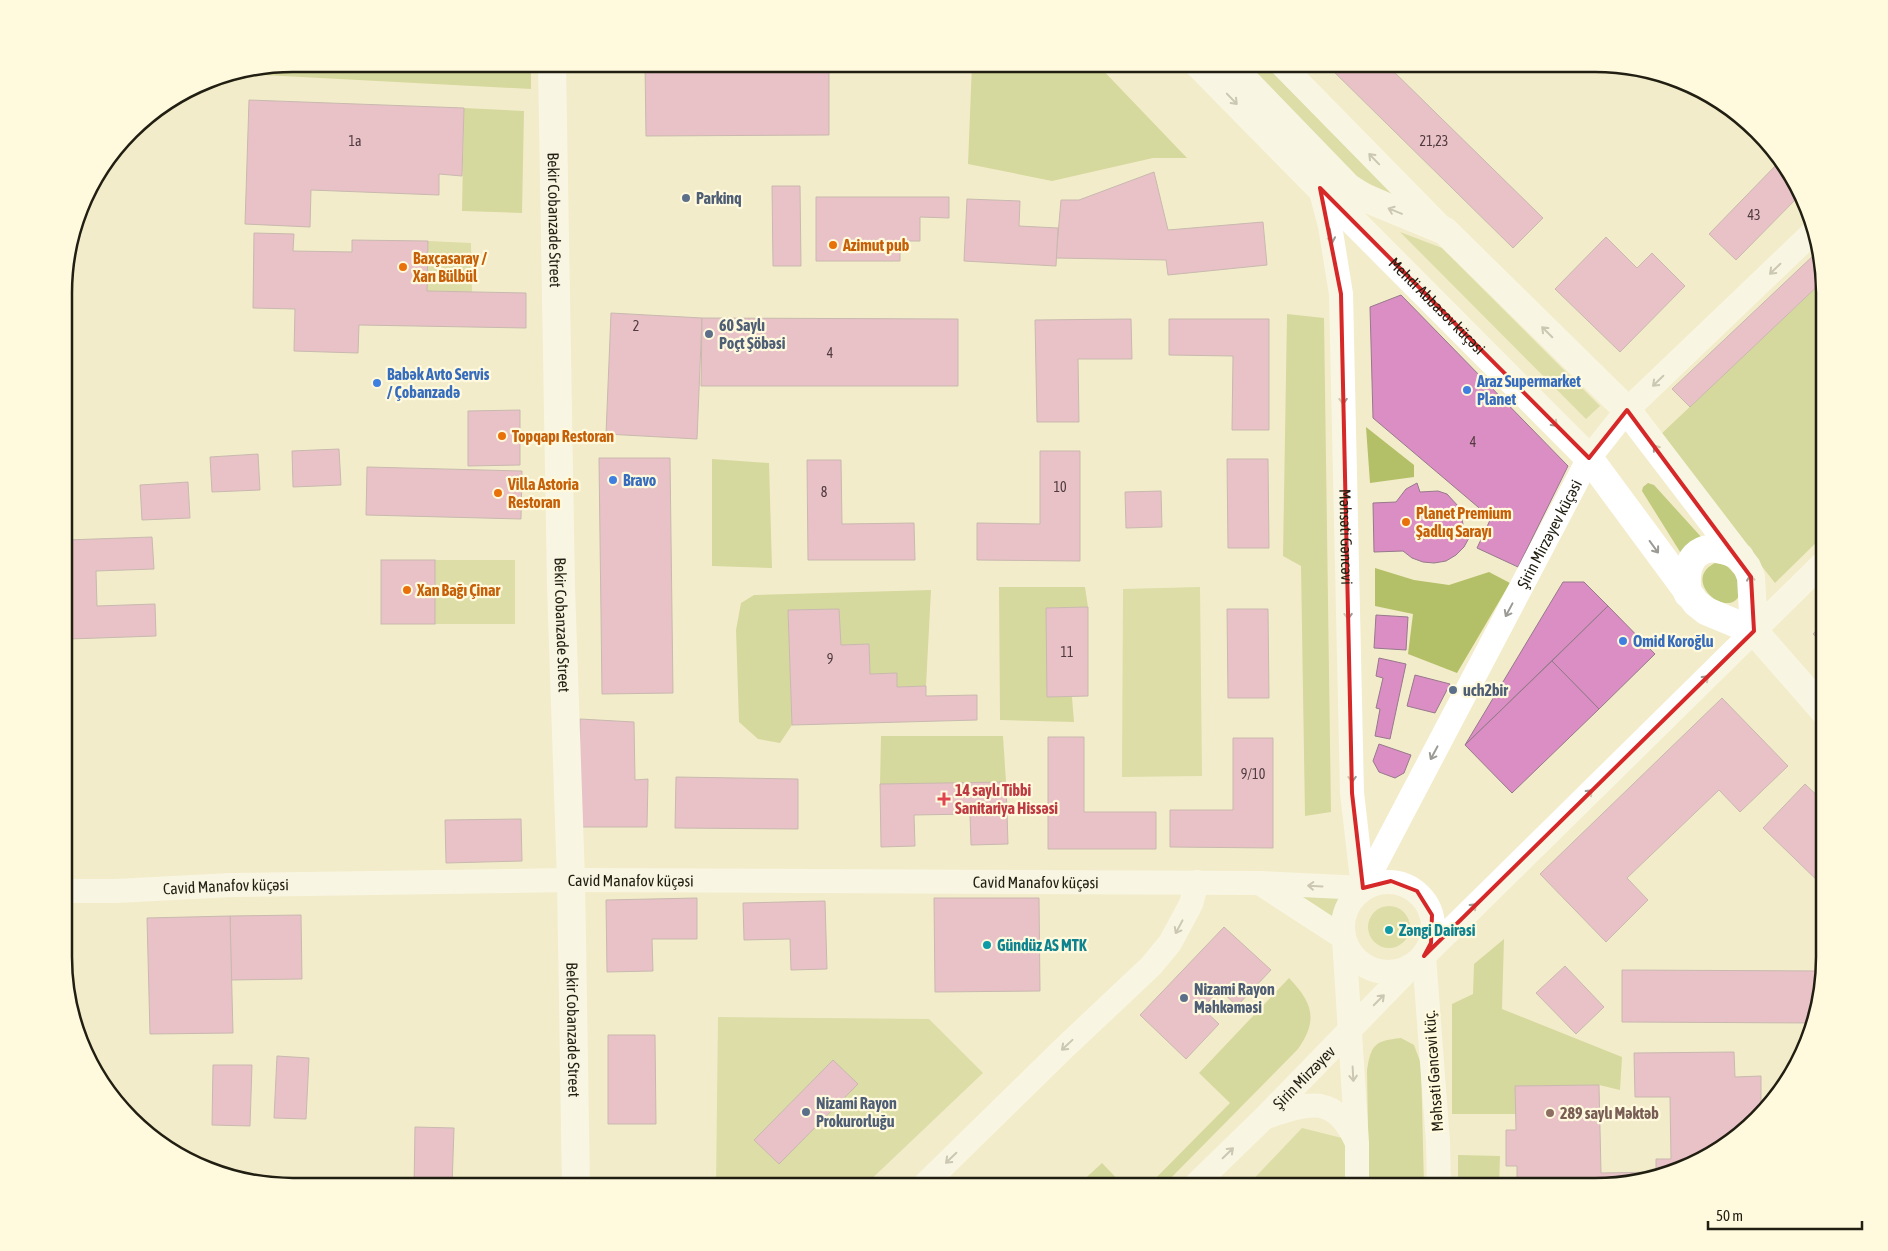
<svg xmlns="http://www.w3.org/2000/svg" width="1888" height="1251" viewBox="0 0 1888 1251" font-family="'Asap Condensed',sans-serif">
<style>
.green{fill:#c0cb7d}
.forest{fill:#b4c067}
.building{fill:#db8ec3;stroke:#96798c}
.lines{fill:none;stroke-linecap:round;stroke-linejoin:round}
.street{stroke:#fff;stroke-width:24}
.secondary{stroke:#fff;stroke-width:28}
.oneway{stroke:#9b9a94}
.marked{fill:none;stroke:#d62828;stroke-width:4;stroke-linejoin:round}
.service-dot{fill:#5c6f8a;stroke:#fff9de;stroke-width:2}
.food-dot{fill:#e8710a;stroke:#fff9de;stroke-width:2}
.shop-dot{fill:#3f7fe0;stroke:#fff9de;stroke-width:2}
.health-dot{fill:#e0444e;stroke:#fff9de;stroke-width:2}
.culture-dot{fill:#0f9aa8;stroke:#fff9de;stroke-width:2}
.education-dot{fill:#8d6e63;stroke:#fff9de;stroke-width:2}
.labels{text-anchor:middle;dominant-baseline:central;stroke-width:4.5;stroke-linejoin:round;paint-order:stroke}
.number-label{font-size:14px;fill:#503a3e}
.service-label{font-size:16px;font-weight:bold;fill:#4e5e75;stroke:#fff9de;text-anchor:start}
.street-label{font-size:16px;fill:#211e12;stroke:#fff9de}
.food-label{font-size:16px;font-weight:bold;fill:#c56008;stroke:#fff9de;text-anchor:start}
.shop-label{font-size:16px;font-weight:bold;fill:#366cbe;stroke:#fff9de;text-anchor:start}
.health-label{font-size:16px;font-weight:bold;fill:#be3a42;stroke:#fff9de;text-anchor:start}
.culture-label{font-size:16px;font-weight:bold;fill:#0d838f;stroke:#fff9de;text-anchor:start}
.education-label{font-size:16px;font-weight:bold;fill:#785e54;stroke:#fff9de;text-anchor:start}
.rim{fill:none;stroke:#211e12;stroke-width:2.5}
</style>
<rect width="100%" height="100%" fill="#f3eccb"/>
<g class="green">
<path d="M1247,64h18l129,131 -35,-16z"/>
<path d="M1400,232l42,16 158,158 -14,13z"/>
<path d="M428,241l43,2 1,49 -45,-1z"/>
<path d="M1648,483l6,2 49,54 -21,16 -40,-64 1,-4z"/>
<rect x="435" y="560" width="80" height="64"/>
<path d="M1715,563l11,2 14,15c0,5 1,12 -1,16 -13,23 -58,-16 -24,-33z"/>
<path d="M1200,587l2,189 -80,1 1,-188z"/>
<path d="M1290,892l49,5 -6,21z"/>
<circle cx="1389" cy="927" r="21"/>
<path d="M718,1017l211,2 54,54 -120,114h-147z"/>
<path d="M1302,1128l44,11 1,48h-101z"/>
</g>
<g class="forest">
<path d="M294,64h237v25l-288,-15z"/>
<path d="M972,64h125l90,94h-34l-101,23 -84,-17z"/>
<path d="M464,108l60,3 -2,102 -60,-2z"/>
<path d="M1824,280v255l-49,48 -116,-147z"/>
<path d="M1287,314l37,4 7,494 -26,4 -4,-250 -18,-10z"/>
<path d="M1366,427l48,38v12l-44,6z"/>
<path d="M712,459l57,4 3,105 -60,-2z"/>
<path d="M1375,568l39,12 35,5 40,-13 21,11 -53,90 -49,-19 5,-40 -38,-8z"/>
<path d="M999,587h86l3,20 -42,1 2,89h24l2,25 -74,-2z"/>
<path d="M931,590l-5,96 -29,1v-14l-27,1 -1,-30 -28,1 -2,-36 -51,1 4,115 -12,18 -22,-4 -19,-17 -3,-92 5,-27 13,-8z"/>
<path d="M881,736h122l3,46 -126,2z"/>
<path d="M1504,939l-2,70 120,48 -2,33 -21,-5 -83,1v28h-64v-110l21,-10 1,-30z"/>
<path d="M1289,978c23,24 30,41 9,71l-136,138h-15l83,-84 -31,-30z"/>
<path d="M1401,1038l13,7 7,19 3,123h-55l-2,-117c4,-26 8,-29 34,-32z"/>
<path d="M1458,1155l42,1 -1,31h-41z"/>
<path d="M1102,1163l23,24h-49z"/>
</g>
<g class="building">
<path d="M645,64h184v71l-183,1z"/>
<path d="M1326,64h60l157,154 -30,30z"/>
<path d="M249,100l215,8 -2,68 -23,-2v21l-128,-5 -1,37 -65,-3z"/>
<path d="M1778,163l16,16 5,17 -63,64 -27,-26z"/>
<path d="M1154,172l14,58 95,-8 4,43 -99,10 -2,-15 -110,-2 5,-58h18z"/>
<path d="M772,186h28l1,80h-28z"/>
<path d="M816,197h133v21l-29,-1v24h-20v20h-84z"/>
<path d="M967,199l53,2 -1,25 39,2 -2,38 -92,-5z"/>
<path d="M254,233l40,1 -1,17 59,1v-12l76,1 -1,50 99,2v35l-167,-3 -1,28 -64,-2 1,-42 -42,-1z"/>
<path d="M1606,237l31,31 15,-15 33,33 -65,66 -65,-63z"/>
<path d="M1816,253l8,27 -134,127 -18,-18z"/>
<path d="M1401,295l167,171 -50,101 -41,-19 14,-30 -118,-100 -3,-111z"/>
<path d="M611,313l91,5 -5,121 -91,-5z"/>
<path d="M702,318l256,1v67h-257z"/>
<path d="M1131,319l1,40h-54l1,63h-42l-2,-102z"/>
<path d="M1169,319h100v111h-37l1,-74 -64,-1z"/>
<path d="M520,410v55l-52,1v-55z"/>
<path d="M339,449l2,36 -48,2 -1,-36z"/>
<path d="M1040,451h40v110l-103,-1v-37l63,1z"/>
<path d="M258,454l2,36 -48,2 -2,-35z"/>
<path d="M599,458h71l3,235 -71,1z"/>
<path d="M1227,459h41l1,89h-41z"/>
<path d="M807,460h34l1,64 72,-1 1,37h-107z"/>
<path d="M367,467l155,4 -1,48 -155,-4z"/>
<path d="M188,482l2,36 -48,2 -2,-35z"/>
<path d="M1417,483l3,9 18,-1 9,3 12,13 4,17 -2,9 9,3 -6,11 -8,8 -10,6 -12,2 -11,-1 -11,-4 -9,-7 -29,1 -1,-49 23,-1 10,-13z"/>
<path d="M1161,491l1,36 -36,1 -1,-36z"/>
<path d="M152,537l2,32 -58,2 1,35 58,-2 1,32 -87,3 -3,-99z"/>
<rect x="381" y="560" width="54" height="64"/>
<path d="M1563,582h21l24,24 -143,139z"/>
<path d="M1608,606l47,48 -56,55 -47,-48z"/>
<path d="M1088,607v89l-41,1 -1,-89z"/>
<path d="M839,609l2,36 28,-1 1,30 27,-1v14l29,-1v10l51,-1v25l-185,5 -4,-115z"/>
<path d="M1227,609h41l1,89h-41z"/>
<path d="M1376,615l32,2 -2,33 -32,-2z"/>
<path d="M1824,622v23l-11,-11z"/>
<path d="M1379,658l27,6 -16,75 -15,-3 5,-27 -4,-1 7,-30 -7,-2z"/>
<path d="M1552,661l47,48 -87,84 -47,-48z"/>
<path d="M1415,675l35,9 -15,29 -28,-7z"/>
<path d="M1722,698l66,68 -48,46 -21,-22 -92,88 21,22 -42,42 -66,-68z"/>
<path d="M580,719l54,3 1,58 13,-1 -1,48h-69z"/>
<path d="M1048,737h36v75h72v37h-108z"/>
<path d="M1233,738h40v110l-103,-1v-37h63z"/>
<path d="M1379,744l32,11 -7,18 -9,5 -16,-6 -6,-11z"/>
<path d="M676,777l122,2v50l-123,-1z"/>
<path d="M1006,782l2,62 -37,1 -1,-31 -56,1 1,31 -34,1 -1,-63z"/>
<path d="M1805,784l19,18v85l-61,-59z"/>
<path d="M521,819l1,42 -76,2 -1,-43z"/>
<path d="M697,898v41h-45l1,32 -46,1 -1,-72z"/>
<path d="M934,898h105l1,93 -105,1z"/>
<path d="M825,901l2,68 -36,1 -1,-31 -46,1 -1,-37z"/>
<path d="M301,915l1,64 -71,1 -1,-64z"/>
<path d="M230,916l3,117 -83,1 -3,-116z"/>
<path d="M1224,927l47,43 -34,36 -17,-16 -18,18 17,16 -33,35 -46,-44z"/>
<path d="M1565,966l39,41 -28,27 -40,-41z"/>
<path d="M1622,970l201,1v5l-9,47 -192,-1z"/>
<path d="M608,1035h47l1,89h-48z"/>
<path d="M1734,1052l1,25 26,-1v32l-52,49 -100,30h-92v-21h-11v-36h10l-1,-44 84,-1 2,88 55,-1v-13h15l-1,-62h-35l-1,-44z"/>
<path d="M277,1056l32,2 -3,61 -32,-1z"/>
<path d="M833,1060l25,24 -79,80 -25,-24z"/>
<path d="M213,1065h39l-2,61 -38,-1z"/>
<path d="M415,1127l39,1 -2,59h-38z"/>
</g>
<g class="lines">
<g class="street">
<path d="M1281,64l161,164"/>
<path id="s1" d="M1320,188l10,38 11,68 11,499 11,95"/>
<circle cx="1388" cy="927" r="45"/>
<path d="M1261,884l83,54 13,205v44"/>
<path id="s2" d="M1363,888l226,-430 38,-48 183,-175"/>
<path id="s3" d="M66,891h50l115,-6 340,-5 689,3 103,5"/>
<path d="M1269,1116c42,-14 66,-21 87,25"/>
<path d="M922,1187l141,-138 88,-83 19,-23 21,-39 6,-22"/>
<path id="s4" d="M1193,1187l72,-70 148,-152"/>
<path d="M1439,1187l-1,-45 -14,-186 400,-394"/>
</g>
<g class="secondary">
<path id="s5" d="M552,64l9,523 10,293 5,307"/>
<path id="s6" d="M1198,64l122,124 269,270 107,145 10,8 48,20 70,80"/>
<path d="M1229,64l119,123 17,11 80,33 182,179 120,157 4,10 3,54"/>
<path d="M1688,594c-7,-40 17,-57 52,-37"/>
</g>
</g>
<defs><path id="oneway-shaft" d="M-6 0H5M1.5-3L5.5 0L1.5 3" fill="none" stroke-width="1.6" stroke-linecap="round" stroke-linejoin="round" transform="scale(1.25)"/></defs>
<g class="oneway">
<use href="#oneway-shaft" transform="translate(1232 99) rotate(46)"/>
<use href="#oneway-shaft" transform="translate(1374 159) rotate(-134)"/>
<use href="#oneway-shaft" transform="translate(1395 211) rotate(-158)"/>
<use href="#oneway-shaft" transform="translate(1331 236) rotate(80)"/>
<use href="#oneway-shaft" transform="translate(1775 269) rotate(136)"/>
<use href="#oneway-shaft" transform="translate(1547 332) rotate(-135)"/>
<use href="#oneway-shaft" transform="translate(1658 381) rotate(136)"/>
<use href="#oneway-shaft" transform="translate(1343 397) rotate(89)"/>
<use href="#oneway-shaft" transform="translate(1552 421) rotate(45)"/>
<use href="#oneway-shaft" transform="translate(1658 451) rotate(-127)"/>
<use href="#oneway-shaft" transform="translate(1654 547) rotate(54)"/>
<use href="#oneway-shaft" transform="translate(1751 582) rotate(-97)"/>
<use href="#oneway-shaft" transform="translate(1509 610) rotate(118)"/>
<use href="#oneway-shaft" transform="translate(1348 612) rotate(89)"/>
<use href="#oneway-shaft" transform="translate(1703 681) rotate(-45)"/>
<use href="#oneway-shaft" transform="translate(1434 753) rotate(118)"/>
<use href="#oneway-shaft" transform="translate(1352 775) rotate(89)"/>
<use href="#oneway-shaft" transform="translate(1587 795) rotate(-45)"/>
<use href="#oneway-shaft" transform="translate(1315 886) rotate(-177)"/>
<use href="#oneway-shaft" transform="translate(1471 909) rotate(-45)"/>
<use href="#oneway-shaft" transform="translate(1179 927) rotate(118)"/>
<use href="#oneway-shaft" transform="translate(1379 1000) rotate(-45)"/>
<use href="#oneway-shaft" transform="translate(1067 1045) rotate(137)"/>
<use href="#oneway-shaft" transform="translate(1353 1074) rotate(87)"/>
<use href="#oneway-shaft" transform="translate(1228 1153) rotate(-44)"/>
<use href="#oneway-shaft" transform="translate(951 1158) rotate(136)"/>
</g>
<path d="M0 0H1888V1251H0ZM1320,188l269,270 38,-48 124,167 3,54 -330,325 7,-13 1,-28 -15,-24 -26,-10 -28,7 -11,-95 -11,-499z" fill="#f3eccb" fill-opacity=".55" fill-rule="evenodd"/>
<path class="marked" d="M1320,188l269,270 38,-48 124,167 3,54 -330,325 7,-13 1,-28 -15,-24 -26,-10 -28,7 -11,-95 -11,-499z"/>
<g class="service-dot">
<circle cx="686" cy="198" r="5"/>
<circle cx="709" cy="334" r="5"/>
<circle cx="1453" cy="690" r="5"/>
<circle cx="1184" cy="998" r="5"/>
<circle cx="806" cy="1112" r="5"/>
</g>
<g class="food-dot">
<circle cx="833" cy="245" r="5"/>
<circle cx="403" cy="267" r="5"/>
<circle cx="502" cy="436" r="5"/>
<circle cx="498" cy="493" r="5"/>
<circle cx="1406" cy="522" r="5"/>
<circle cx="407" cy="590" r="5"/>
</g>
<g class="shop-dot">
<circle cx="377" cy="383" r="5"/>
<circle cx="1467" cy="390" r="5"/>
<circle cx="613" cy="480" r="5"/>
<circle cx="1623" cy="641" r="5"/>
</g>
<path class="health-dot" d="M941.5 791.5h5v5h5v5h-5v5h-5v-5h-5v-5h5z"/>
<g class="culture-dot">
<circle cx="1389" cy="930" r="5"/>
<circle cx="987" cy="945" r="5"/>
</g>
<circle class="education-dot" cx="1550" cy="1113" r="5"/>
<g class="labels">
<g class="number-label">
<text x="355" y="141">1a</text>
<text x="1434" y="141">21,23</text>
<text x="1754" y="215">43</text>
<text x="636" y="326">2</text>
<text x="830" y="353">4</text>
<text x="1473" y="442">4</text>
<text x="1060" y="487">10</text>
<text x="824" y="492">8</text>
<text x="1067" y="652">11</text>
<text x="830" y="659">9</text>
<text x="1253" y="774">9/10</text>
</g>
<g class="service-label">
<text x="696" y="198">Parkinq</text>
<text x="719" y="325">60 Saylı<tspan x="719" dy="18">Poçt Şöbəsi</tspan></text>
<text x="1463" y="690">uch2bir</text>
<text x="1194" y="989">Nizami Rayon<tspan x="1194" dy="18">Məhkəməsi</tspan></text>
<text x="816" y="1103">Nizami Rayon<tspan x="816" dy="18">Prokurorluğu</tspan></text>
</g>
<g class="street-label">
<text stroke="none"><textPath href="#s5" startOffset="156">Bekir Cobanzade Street</textPath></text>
<text stroke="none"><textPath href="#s6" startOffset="340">Mehdi Abbasov küçəsi</textPath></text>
<text stroke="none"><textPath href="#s2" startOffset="400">Şirin Mirzəyev küçəsi</textPath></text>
<text stroke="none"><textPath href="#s1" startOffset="351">Məhsəti Gəncəvi</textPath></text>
<text stroke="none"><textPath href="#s5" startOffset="561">Bekir Cobanzade Street</textPath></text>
<text stroke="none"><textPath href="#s3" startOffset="565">Cavid Manafov küçəsi</textPath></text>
<text stroke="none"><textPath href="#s3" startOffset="970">Cavid Manafov küçəsi</textPath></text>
<text stroke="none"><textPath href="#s3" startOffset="160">Cavid Manafov küçəsi</textPath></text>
<text stroke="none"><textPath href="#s5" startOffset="966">Bekir Cobanzade Street</textPath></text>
<text transform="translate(1433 1071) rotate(-94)">Məhsəti Gəncəvi küç.</text>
<text stroke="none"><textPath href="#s4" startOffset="156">Şirin Mirzəyev</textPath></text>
</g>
<g class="food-label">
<text x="843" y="245">Azimut pub</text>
<text x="413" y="258">Baxçasaray /<tspan x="413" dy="18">Xarı Bülbül</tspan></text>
<text x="512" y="436">Topqapı Restoran</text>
<text x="508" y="484">Villa Astoria<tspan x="508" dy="18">Restoran</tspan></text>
<text x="1416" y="513">Planet Premium<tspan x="1416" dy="18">Şadlıq Sarayı</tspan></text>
<text x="417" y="590">Xan Bağı Çinar</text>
</g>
<g class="shop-label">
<text x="387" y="374">Babək Avto Servis<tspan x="387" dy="18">/ Çobanzadə</tspan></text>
<text x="1477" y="381">Araz Supermarket<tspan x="1477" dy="18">Planet</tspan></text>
<text x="623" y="480">Bravo</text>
<text x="1633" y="641">Omid Koroğlu</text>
</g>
<g class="health-label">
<text x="955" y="790">14 saylı Tibbi<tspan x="955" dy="18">Sanitariya Hissəsi</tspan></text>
</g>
<g class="culture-label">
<text x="1399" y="930">Zəngi Dairəsi</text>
<text x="997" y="945">Gündüz AS MTK</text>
</g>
<g class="education-label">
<text x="1560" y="1113">289 saylı Məktəb</text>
</g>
</g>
<path d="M0 0H1888V1251H0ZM293 72H1595A221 221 0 0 1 1816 293V957A221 221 0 0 1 1595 1178H293A221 221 0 0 1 72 957V293A221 221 0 0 1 293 72Z" fill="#fff9de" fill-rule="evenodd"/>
<path class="rim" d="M293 72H1595A221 221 0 0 1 1816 293V957A221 221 0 0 1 1595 1178H293A221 221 0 0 1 72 957V293A221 221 0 0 1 293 72Z"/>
<path d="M1708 1221v8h154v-8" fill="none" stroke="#211e12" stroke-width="2.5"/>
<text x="1716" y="1221" font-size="15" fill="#211e12" stroke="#fff9de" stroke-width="4" paint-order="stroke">50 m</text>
</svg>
